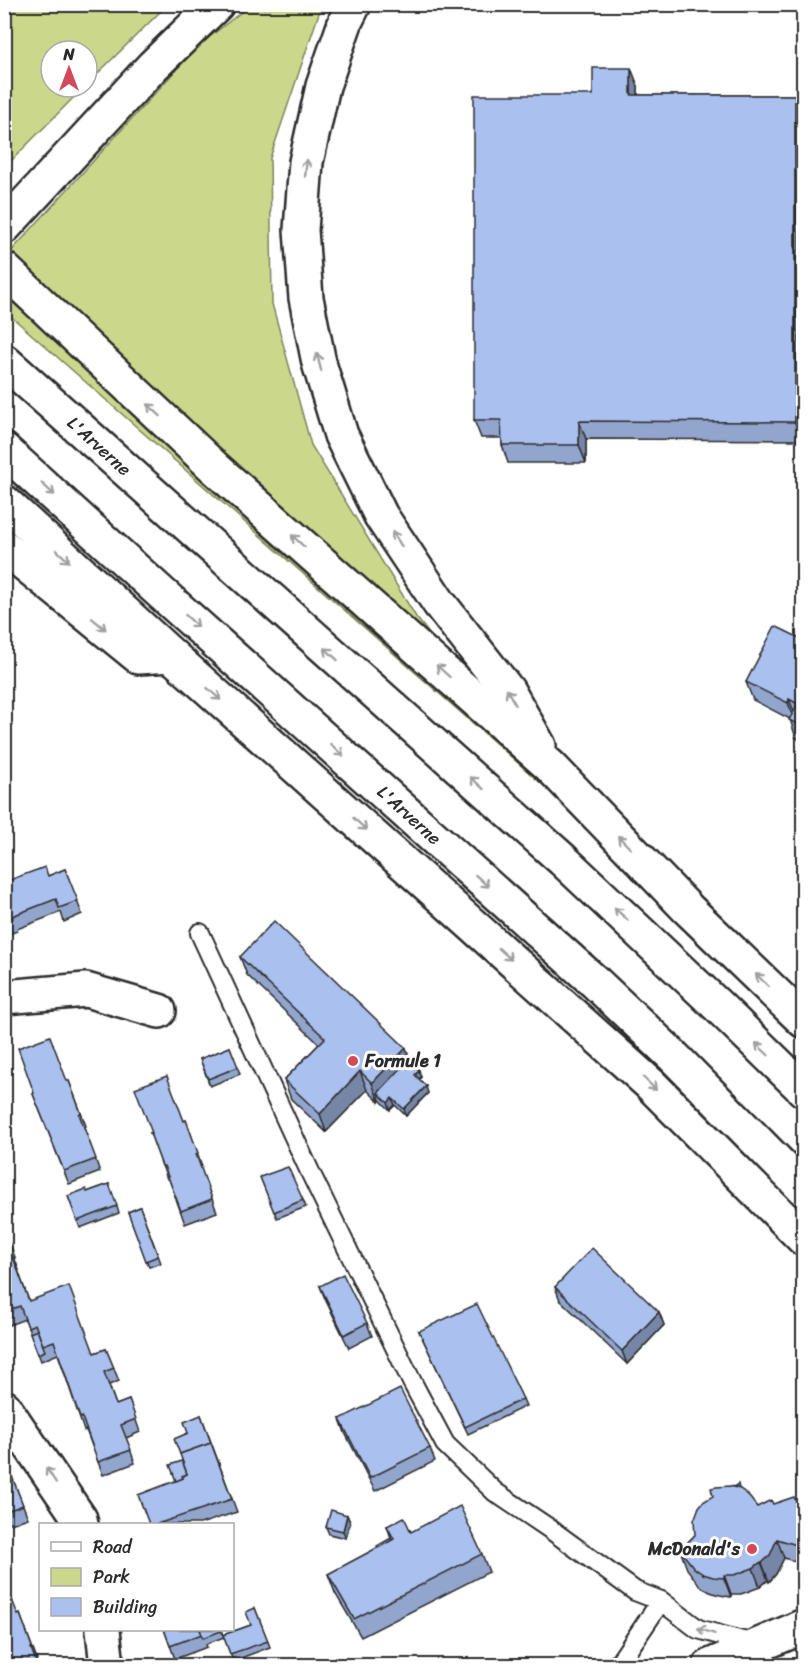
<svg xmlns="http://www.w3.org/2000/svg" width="808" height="1670" viewBox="0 0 808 1670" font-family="Sriracha,sans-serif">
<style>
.green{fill:#cbd88c;stroke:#7b825c;stroke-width:1.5}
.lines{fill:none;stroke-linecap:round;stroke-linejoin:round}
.lane-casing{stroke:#2b2b2b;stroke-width:22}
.street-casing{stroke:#2b2b2b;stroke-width:38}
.primary-casing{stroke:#2b2b2b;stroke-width:38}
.highway-casing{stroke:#2b2b2b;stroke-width:38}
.lane{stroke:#fff;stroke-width:18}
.street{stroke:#fff;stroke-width:33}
.primary{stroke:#fff;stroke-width:33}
.highway{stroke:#fff;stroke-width:33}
.wall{fill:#92a5cd;stroke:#2b2b2b;stroke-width:1.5}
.shaded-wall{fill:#7786a7;stroke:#2b2b2b;stroke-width:1.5}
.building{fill:#aac0ee;stroke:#2b2b2b;stroke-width:1.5}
.oneway{stroke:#a0a0a0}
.poi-dot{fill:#d1495b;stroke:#fff;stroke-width:2}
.labels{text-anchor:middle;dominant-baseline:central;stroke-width:6;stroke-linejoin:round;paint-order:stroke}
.street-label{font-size:18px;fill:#2b2b2b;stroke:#fff}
.poi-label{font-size:18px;font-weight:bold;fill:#2b2b2b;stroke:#fff;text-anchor:start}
</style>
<rect width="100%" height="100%" fill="#fff"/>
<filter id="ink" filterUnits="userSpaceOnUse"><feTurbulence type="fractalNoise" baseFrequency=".0167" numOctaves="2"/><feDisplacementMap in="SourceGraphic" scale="12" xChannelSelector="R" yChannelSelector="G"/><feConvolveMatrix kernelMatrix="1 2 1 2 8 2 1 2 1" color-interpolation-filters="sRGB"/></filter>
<g filter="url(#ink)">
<g class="green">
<path d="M5,4l162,1 -80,79v-33h-36v36h33l-79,80z"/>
<path d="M250,5h74l-5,8 -49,145 2,146 39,141 105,172 144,183 -555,-489 -1,-52 193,-212z"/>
</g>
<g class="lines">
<g class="lane-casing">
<g id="lane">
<path d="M200,933l111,241 101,208 33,62 50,48 55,37 85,62 26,10 37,28 59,16"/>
<path d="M617,1666l44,-65"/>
</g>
</g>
<g class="street-casing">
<g id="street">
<path d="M4,997l82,-7 73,21"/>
<path d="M4,1407l76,112 1,5"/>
<path d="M103,1630l4,36"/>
</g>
</g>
<g class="primary-casing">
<path id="primary" d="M710,1666l94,-40"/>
</g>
<g class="highway-casing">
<g id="highway">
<path d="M354,4l-8,16 -23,66 -17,76 -5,68 5,68 13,65 22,72 40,81 58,87 69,88 31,55"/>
<path d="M4,227l149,-161 64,-62"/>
<path d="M4,269l211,199 335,298 138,143 116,112"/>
<path d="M4,361l559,499 156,147 85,83"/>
<path d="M4,450l156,142 436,391 76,72 132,134"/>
<path d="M4,502l167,153 479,429 154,155"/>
<path d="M4,547l135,110 32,-2"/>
</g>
</g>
<use href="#lane" class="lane"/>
<use href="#street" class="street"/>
<use href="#primary" class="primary"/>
<use href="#highway" class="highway"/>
</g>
<g class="wall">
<path d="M638,86v9h157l5,12h4v333l-218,-1v24h-78l-6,-18v-7h-21l-7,-18 119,-325z"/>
<path d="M804,640v102l-8,-4 -6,-19 -37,-19 -7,-18z"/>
<path d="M65,869l17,45 -18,8 -3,-10 -44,17v2l-13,5v-54l44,-6z"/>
<path d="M240,957l166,91 5,15 10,14 -2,3 9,13 -22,23 -11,-11 -5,5 -10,-10 -1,2 -12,-12 -41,42 -35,-33 -7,-19 35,-36 -72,-69z"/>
<path d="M230,1047l10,27 -30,12 -10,-27z"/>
<path d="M69,1081l17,45 -2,1 16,45 -31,12 -36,-90z"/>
<path d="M186,1120l16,46 -2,1 17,45 -32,12 -16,-45h-2l-17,-46z"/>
<path d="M260,1177l43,23 3,7 -29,11z"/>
<path d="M109,1184l10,29 -39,15 -12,-32 19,-4z"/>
<path d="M140,1207l21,56 -12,4 -21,-55z"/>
<path d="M4,1230l15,40h-1l11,31 65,52 12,-4 13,32 -10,4 7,20 13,-5 11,32 -14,6 9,25 -32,12 -17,-45 -2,1 -26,-77 -17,7 -16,-42 -21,8z"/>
<path d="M320,1286l47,37 5,13 -23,12 -24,-49z"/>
<path d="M555,1287l104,25 5,13 -37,39 -67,-64z"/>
<path d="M419,1331l104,68 3,7 -58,28z"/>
<path d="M201,1415l36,97 -37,12h-51l27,-43 6,-20 6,-28z"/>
<path d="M340,1419l90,29 5,13 -60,30 -30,-58z"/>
<path d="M9,1469l19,49 -17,6v-2l-7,2v-53z"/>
<path d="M740,1490l17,17 16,-3h24l7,18 -1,42 -19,-6 -8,16 -7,8 -1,-2 -8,7 -19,7h-10v3l-11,-2 -10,-3 -10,-6 -13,-17 -7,-19z"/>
<path d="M347,1515l3,7 -4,16 -17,-4 -3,-7z"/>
<path d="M387,1526l24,6 71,22 7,18 -128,65 -26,-44 -7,-19 49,-26 14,-10z"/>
<path d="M255,1608l15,39 -37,14 -9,-24 -18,7 1,3 -32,12 -11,-30h57l2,6 28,-10z"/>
<path d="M20,1614l17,46 -2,1 -17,-46z"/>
</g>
<g class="shaded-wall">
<path d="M631,68l7,18v28l-7,-19z"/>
<path d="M795,95l7,19 -3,319 -4,-11z"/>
<path d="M579,421l7,18v24l-7,-18z"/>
<path d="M789,699l7,18 -1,4 -7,-18z"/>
<path d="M406,1048l6,18 -34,27 2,7 -1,2 -7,-19z"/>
<path d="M419,1070l2,7 -4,5 -2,-7z"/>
<path d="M360,1071l7,19 -41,42 -6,-18z"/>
<path d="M426,1086l2,7 -22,23 -2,-7z"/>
<path d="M392,1098l3,7 -5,5 -2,-7z"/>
<path d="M659,1312l5,13 -37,39 -5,-13z"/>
<path d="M797,1504l7,18 -1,42 -6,-19z"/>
<path d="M347,1515l3,7 -4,16 -3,-7z"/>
<path d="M777,1539l7,19 -8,16 -7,8 -7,-19z"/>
<path d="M761,1562l7,18 -8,7 -7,-19z"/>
<path d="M724,1575l7,19v3l-7,-19z"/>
</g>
<g class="building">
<path d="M593,68h38v27h164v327l-216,-1v24h-77l-1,-25h-27v-325h119z"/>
<path d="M800,107h4v326h-5z"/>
<path d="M775,626l29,14v87l-15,-7 9,-16 -9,-5 -1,4 -42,-21z"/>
<path d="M45,867l3,9 17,-7 13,32 -19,7 -3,-9 -44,17 1,2 -9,3v-39z"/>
<path d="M274,921l132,127 -34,35 -12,-12 -40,43 -36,-34 41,-42 -85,-81z"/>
<path d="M50,1036l17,45h2l12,32 -2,1 17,45 -32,12 -31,-77 1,-1 -16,-45z"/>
<path d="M230,1047l8,20 -30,12 -8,-20z"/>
<path d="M409,1060l10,10 -4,5 11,11 -22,23 -12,-11 -4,5 -10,-10z"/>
<path d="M167,1076l17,45 2,-1 12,33 -2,1 16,45 -31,12 -17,-45h-2l-12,-33h2l-17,-45z"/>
<path d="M288,1167l15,33 -29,12 -14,-35z"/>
<path d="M109,1184l8,22 -40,15 -9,-25 18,-7 1,3z"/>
<path d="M140,1207l18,49 -12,5 -18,-49z"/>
<path d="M4,1230l11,27h-2l16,44 40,-15 25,67 12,-4 8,19 -10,4 12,33 13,-5 7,19 -15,6 10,25 -33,12 -16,-45 -2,1 -26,-77 -11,4 -8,-21 -7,3 -8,-21 -16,6z"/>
<path d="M592,1248l67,64 -37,39 -67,-64z"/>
<path d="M343,1274l24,49 -23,12 -24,-49z"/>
<path d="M477,1304l46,95 -58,28 -46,-96z"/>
<path d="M37,1330l8,21 -7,3 -8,-21z"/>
<path d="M400,1389l30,59 -60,30 -30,-59z"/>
<path d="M201,1415l10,28 -31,11 -6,-15 14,-6 -4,-11z"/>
<path d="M211,1443l21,56 -75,25h-8l-11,-29 45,-17 -1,-2 5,-2 -7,-20z"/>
<path d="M182,1461l5,13 -5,2 1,2 -7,3 -6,-16z"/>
<path d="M9,1469l14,36 -16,6 -1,-2h-2v-38z"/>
<path d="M738,1484l1,5 -6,-2z"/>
<path d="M730,1486l10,3 7,5 10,13 14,-7 2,4 21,-7 3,7 4,18 -1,10 -3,13 -20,-6 -7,16 -8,8 -1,-1 -8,6 -19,7h-10v3l-11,-1 -10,-3 -9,-6 -14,-18 15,-15 -1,-15 5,-13 4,-5 10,-6 -2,-8 5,-1z"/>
<path d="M460,1506l22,48 -128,65 -26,-45 66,-35 -7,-13 17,-9 7,15z"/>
<path d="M331,1510l16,5 -4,16 -17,-4z"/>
<path d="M391,1538l1,2 -14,8 -1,-2z"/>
<path d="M4,1579l14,36 2,-1 12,33 -1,1 6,17h-33z"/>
<path d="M255,1608l13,33 -38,13 -7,-19 28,-10 -5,-13z"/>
<path d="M164,1629h36l2,5 -32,12z"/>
<path d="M200,1629h21v2l-18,7z"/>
<path d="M542,1660l2,5h-12z"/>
</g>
<defs><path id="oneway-shaft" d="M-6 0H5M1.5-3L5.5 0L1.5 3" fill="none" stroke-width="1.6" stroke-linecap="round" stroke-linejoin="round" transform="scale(1.5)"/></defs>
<g class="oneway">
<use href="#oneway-shaft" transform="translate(306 168) rotate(-84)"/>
<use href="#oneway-shaft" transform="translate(319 362) rotate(-104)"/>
<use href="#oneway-shaft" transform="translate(154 410) rotate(-137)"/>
<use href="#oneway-shaft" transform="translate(48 489) rotate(42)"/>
<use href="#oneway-shaft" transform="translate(397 539) rotate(-123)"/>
<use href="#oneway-shaft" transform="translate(298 541) rotate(-138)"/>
<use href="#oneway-shaft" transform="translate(63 556) rotate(43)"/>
<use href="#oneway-shaft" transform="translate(192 621) rotate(42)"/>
<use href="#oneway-shaft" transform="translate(99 624) rotate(39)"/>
<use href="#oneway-shaft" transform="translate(331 654) rotate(-138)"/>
<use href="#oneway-shaft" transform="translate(443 671) rotate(-138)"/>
<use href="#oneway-shaft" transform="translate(214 694) rotate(42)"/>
<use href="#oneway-shaft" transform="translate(511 697) rotate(-120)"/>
<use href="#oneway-shaft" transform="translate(337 750) rotate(42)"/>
<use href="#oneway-shaft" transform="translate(477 783) rotate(-138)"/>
<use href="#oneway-shaft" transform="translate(360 824) rotate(42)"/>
<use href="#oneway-shaft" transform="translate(624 842) rotate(-134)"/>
<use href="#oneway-shaft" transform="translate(482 881) rotate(42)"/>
<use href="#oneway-shaft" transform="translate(621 914) rotate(-137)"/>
<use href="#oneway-shaft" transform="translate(505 954) rotate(42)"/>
<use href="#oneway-shaft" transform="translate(762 980) rotate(-136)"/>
<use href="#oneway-shaft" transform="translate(762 1049) rotate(-136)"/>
<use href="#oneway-shaft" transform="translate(650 1084) rotate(44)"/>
<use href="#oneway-shaft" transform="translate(51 1475) rotate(-123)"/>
<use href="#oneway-shaft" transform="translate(706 1631) rotate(-162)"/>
</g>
</g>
<g class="poi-dot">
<circle cx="353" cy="1061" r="6"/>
<circle cx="752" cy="1549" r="6"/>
</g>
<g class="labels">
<g class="street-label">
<text transform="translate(99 446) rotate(42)">L'Arverne</text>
<text transform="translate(409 815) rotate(42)">L'Arverne</text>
</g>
<g class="poi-label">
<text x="365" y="1061">Formule 1</text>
<text x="740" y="1549" text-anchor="end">McDonald's</text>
</g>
</g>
<rect width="808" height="1670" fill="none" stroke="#fff" stroke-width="24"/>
<rect x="12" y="12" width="784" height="1646" fill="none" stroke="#2b2b2b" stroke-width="2" filter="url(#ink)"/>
<rect x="39" y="1523" width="195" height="108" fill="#ffffff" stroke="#aaaaaa" stroke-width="1.5"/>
<rect x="51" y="1542" width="30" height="9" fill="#ffffff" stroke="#aaaaaa" stroke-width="1.5"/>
<text x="93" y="1553" font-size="18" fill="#2b2b2b">Road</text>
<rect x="51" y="1568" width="30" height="18" fill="#cbd88c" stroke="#aaaaaa" stroke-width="1.5"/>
<text x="93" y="1583" font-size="18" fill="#2b2b2b">Park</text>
<rect x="51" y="1598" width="30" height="18" fill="#aac0ee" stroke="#aaaaaa" stroke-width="1.5"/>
<text x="93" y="1613" font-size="18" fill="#2b2b2b">Building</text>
<g transform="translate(69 69)"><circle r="28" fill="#ffffff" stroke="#aaaaaa" stroke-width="1.5"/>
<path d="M0-4.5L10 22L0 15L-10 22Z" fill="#d1495b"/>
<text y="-9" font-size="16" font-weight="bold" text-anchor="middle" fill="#2b2b2b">N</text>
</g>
</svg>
